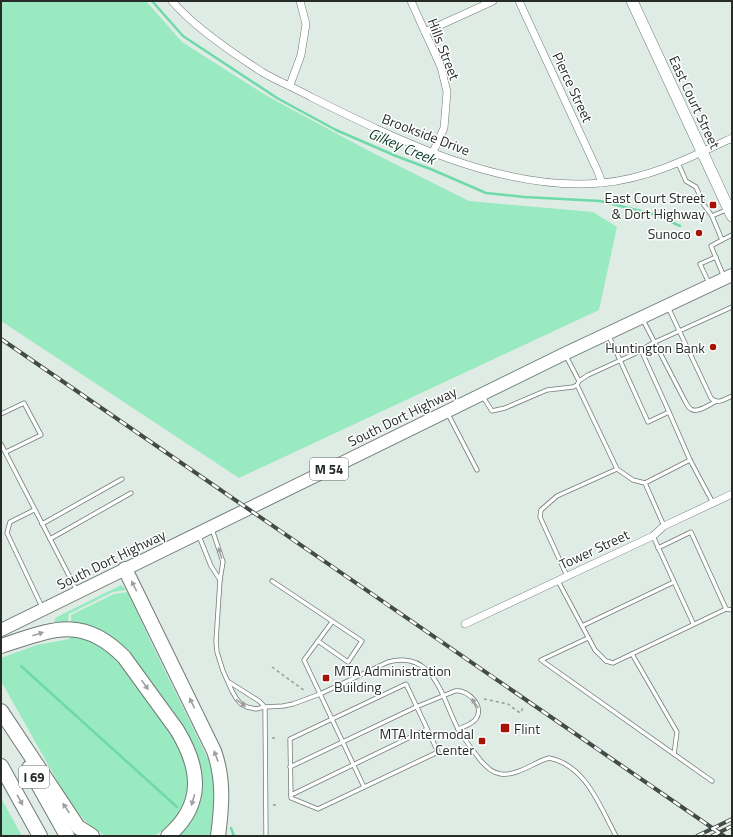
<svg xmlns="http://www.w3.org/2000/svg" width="733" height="837" viewBox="0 0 733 837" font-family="'Titillium Web',sans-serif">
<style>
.green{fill:#99e9c1}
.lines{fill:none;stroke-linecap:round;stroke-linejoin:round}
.stream{stroke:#6edaa9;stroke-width:2.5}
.service-casing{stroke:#707c75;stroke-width:5}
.minor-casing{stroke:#707c75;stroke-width:8}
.secondary-casing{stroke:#707c75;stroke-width:12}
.primary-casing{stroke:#707c75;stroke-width:14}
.motorway-casing{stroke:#707c75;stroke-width:16}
.path{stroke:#939c97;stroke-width:1.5;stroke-dasharray:3 3;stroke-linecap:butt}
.service{stroke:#fff;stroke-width:3.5}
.minor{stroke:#fff;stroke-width:7}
.secondary{stroke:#fff;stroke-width:11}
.primary{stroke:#fff;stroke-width:12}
.motorway{stroke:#fff;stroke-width:14}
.rail-casing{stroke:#444a46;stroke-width:4}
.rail{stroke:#fff;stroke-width:2.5;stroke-dasharray:8;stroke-linecap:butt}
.oneway{fill:#9ea09f}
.poi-dot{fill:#a61305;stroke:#fff;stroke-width:1.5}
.labels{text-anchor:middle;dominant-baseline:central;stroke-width:3;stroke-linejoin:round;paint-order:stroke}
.shield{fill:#fff;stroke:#686b69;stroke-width:1}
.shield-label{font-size:13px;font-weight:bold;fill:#272c29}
.street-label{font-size:14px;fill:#272c29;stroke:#fff}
.poi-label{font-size:14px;fill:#272c29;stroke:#fff;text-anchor:end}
.water-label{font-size:15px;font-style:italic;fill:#11402c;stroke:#fff}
</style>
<rect width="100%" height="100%" fill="#dfece5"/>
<g class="green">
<path d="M1,1h145l36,41 85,54 104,56 98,49 124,11 24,15 -18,83 -360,168 -238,-157z"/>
<path d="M121,585l6,5 -14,2 -44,22 -1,9 -11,1 -3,-2 1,-4z"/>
<path d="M128,592l21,46 59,121c10,28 7,49 4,77h-36l25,-54 -62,-113 -68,-46v-8l43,-21z"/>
<path d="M70,636c12,2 24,5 34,12 17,13 29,32 41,49 22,31 65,82 32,120 -7,8 -14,15 -24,19h-47l-11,-6 -9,-8 -18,-22 -67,-119v-23l36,-13 32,-6z"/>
<path d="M1,798l21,38h-21z"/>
</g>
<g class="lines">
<g class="stream">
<path d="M152,1l31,35 94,62 59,32 60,26 37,14 53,23 38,4 76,4 57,14 23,11"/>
<path d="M21,666l156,141"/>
<path d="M231,828l3,8"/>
</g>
<g class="service-casing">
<g id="service">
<path d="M678,163l8,18 10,6 8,18 8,11"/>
<path d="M728,209l-16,7 10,24 10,-5"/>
<path d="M722,240l-11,6 13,31"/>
<path d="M709,283l-9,-19 16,-7"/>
<path d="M668,307l43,91c6,7 14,1 21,-2"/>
<path d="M643,320l42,81c2,3 3,7 6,8 6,5 19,-5 24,-7"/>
<path d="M609,336l39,86 21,-10 -28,-62"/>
<path d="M566,356l13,25"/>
<path d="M577,385l40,84"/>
<path d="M483,397l9,14 13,-3 42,-18 26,-3 4,-2 2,-4 9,-6 44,-20 23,-13 77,-35"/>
<path d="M669,412l21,48 23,43"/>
<path d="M1,414l23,-11 17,32 -35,17"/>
<path d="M448,414l29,56"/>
<path d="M1,444l76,147"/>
<path d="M645,483l45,-23"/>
<path d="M34,510l-24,12 -3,11 35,74"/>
<path d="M42,524l80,-45"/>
<path d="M212,529l11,33 -3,18 -4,61 1,11 6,19 9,20 4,7 5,6 6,3 9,2 9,-2 18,-1 10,-2 27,-10 68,-32c46,-13 54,36 70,67 7,11 15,22 23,32 6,6 11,12 20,13 17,2 33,-12 48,-16 37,7 51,49 67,78"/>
<path d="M199,536l12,30 9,14"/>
<path d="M653,536l40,87"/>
<path d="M50,539l81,-46"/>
<path d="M658,548l33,-16 35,77"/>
<path d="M567,576l-27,-59 1,-7 16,-14 60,-27 16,11 12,3 19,43"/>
<path d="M272,581l90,60 -14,21 -30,-21"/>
<path d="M558,581l37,69 11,11 7,2 113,-54 6,1"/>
<path d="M332,622l-28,38 60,127"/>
<path d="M582,626l92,-44"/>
<path d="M588,638l-47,22 171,121"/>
<path d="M632,654l45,78 -3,22"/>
<path d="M229,682l30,19 6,6 1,129"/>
<path d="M406,684l32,68 -120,57 -27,-11 -1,-59z"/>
<path d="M290,767l126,-60 39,-16c13,-2 31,16 20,29 -4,4 -11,7 -17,9"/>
<path d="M291,795l136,-66"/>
</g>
</g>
<g class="minor-casing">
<g id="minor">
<path d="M172,1c21,25 62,53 90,71 15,9 33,16 49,25 86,43 192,95 290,86 47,-4 89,-25 131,-45"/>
<path d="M411,1l30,66 6,25 -3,36 -11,24"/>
<path d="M519,1l79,171 4,11"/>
<path d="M425,32l68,-31"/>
<path d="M290,85l11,-30 5,-31 -6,-23"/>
<path d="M465,624l188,-88 11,-10 68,-32"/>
</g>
</g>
<g class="secondary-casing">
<path id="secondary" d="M632,1l100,215"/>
</g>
<g class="primary-casing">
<path id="primary" d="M1,630l563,-276 168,-79"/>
</g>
<g class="motorway-casing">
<g id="motorway">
<path d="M125,569l89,182c10,28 8,55 4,85"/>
<path d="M1,646c50,-16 81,-32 123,11l53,73c23,38 28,74 -9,106"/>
<path d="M1,711l77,116 14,9"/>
<path d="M1,766l39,70"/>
<path d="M29,768l38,68"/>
</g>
</g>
<g class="path">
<path d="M272,667l33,24"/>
<path d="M484,699l24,5 12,9 3,-5"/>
<path d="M272,738h6"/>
<path d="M273,805h5"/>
</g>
<use href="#service" class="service"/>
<use href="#minor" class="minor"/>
<use href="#secondary" class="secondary"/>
<use href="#primary" class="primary"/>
<use href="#motorway" class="motorway"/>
<g class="rail-casing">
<g id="rail">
<path d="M1,339l723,497"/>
<path d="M697,836l35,-17"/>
<path d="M712,836l20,-10"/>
</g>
</g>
<use href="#rail" class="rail"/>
</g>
<defs><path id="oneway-solid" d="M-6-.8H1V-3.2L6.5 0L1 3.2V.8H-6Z"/></defs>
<g class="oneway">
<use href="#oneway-solid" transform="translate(220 553) rotate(-108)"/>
<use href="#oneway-solid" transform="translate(134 586) rotate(-117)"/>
<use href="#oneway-solid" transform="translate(38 634) rotate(-17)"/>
<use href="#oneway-solid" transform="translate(145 685) rotate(54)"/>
<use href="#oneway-solid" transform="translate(192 703) rotate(-116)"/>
<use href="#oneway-solid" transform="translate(241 703) rotate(37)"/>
<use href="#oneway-solid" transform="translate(475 703) rotate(-124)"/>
<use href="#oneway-solid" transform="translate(216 756) rotate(-110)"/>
<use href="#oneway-solid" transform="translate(20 800) rotate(61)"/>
<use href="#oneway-solid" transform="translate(193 800) rotate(106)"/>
<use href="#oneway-solid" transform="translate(66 808) rotate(-124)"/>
</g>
<g class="poi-dot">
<rect x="709" y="201" width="8" height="8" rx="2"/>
<circle cx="699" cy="233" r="4"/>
<circle cx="713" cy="347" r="4"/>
<rect x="322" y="674" width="8" height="8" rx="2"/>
<rect x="500" y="723" width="10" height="10" rx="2"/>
<rect x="478" y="737" width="8" height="8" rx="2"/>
</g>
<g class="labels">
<g class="shield">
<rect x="310" y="458" width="38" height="22" rx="3"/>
<rect x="19" y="766" width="30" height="22" rx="3"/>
</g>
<g class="shield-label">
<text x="329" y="469">M 54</text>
<text x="34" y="777">I 69</text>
</g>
<g class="street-label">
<text transform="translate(444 49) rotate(69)">Hills Street</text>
<text transform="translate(573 87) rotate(65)">Pierce Street</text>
<text transform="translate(695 102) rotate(65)">East Court Street</text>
<text transform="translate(426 134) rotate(21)">Brookside Drive</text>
<text transform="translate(402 416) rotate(-26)">South Dort Highway</text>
<text transform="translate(594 549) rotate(-25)">Tower Street</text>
<text transform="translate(111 559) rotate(-26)">South Dort Highway</text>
</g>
<g class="poi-label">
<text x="705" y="197">East Court Street<tspan x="705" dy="16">&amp; Dort Highway</tspan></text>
<text x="691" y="233">Sunoco</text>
<text x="705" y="347">Huntington Bank</text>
<text x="334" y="670" text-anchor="start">MTA Administration<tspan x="334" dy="16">Building</tspan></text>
<text x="514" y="728" text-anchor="start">Flint</text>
<text x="474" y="733">MTA Intermodal<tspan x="474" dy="16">Center</tspan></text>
</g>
<g class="water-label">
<text transform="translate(402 146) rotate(23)">Gilkey Creek</text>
</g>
</g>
<rect width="733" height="837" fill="none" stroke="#272c29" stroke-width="4"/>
</svg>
